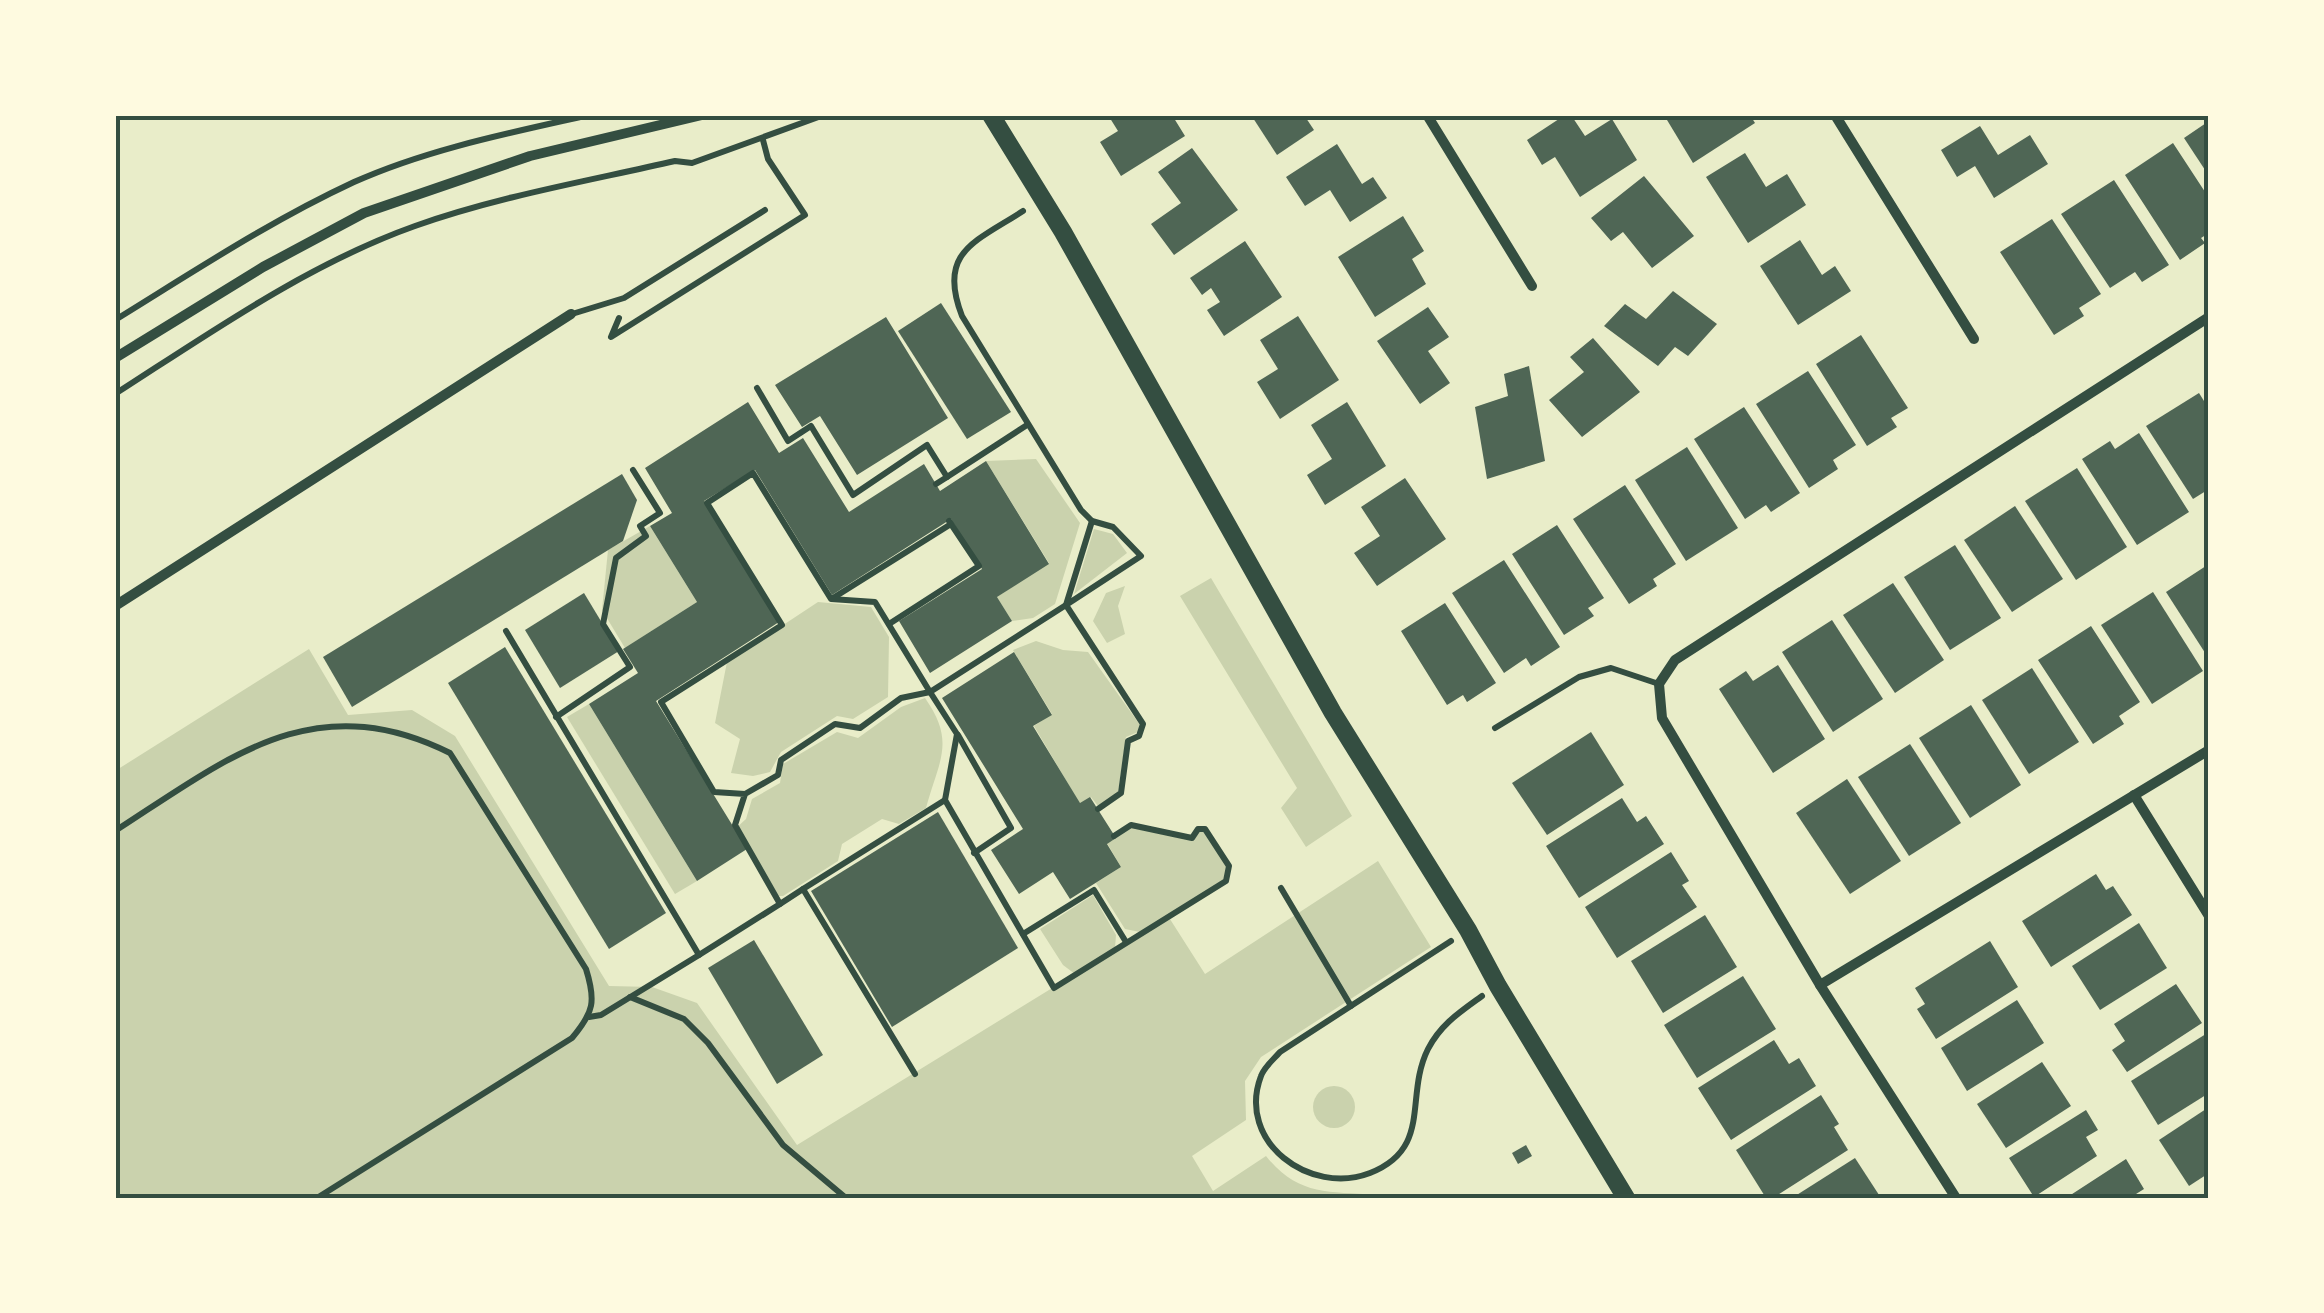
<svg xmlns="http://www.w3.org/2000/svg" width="2324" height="1313" viewBox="0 0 2324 1313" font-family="Karla,sans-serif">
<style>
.green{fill:#cad2ad}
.building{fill:#4f6655}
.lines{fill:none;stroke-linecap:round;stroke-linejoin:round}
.path{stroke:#344e41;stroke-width:6}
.service{stroke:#344e41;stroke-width:6}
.minor{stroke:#344e41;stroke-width:10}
.tertiary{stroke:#344e41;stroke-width:18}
.neatline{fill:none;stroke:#344e41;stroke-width:4}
</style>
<rect width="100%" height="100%" fill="#e9edc9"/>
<g class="green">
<path d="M1036,459l44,64 -25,81 -22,14 -21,3 -15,-24 52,-34 -63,-102z"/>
<path d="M650,526l47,76 -72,46 -23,-38 6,-60z"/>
<path d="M1094,529l19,5 14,19 -53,41z"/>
<path d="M1211,578l141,238 -46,31 -25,-39 16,-20 -117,-192z"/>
<path d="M1125,586l-7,20 7,28 -18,9 -14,-22 13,-28z"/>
<path d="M818,602l53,5 18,30 -1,60 -35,22 -16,-3 -56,36 -11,20 -17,4 -22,-3 9,-34 -25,-16 12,-61z"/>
<path d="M1036,641l27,9 25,2 52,73 -2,7 -12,5 -8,56 -20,13 -7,-9 -11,7 -46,-78 18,-12 -39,-64z"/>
<path d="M309,649l39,66 64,-5 43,26 154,250 43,1 45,16 100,142 278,-171 -12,-9 -23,-36 53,-34 23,40 -1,13 25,-16 -15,-3 -29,-46 25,-16 -14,-24 25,-17 61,14 1,-7 9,-2 25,35 -4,15 -56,35 37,58 173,-113 53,86 -170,110 -16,24 1,39 -54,36 21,35 53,-35c32,40 61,35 109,39l-4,3h-1256v-427z"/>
<path d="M925,698c31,44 14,62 1,110l-27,16 -17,-5 -40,25 -4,17 -55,35h-6l-42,-67 11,-10 6,-20 28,-16 3,-19 54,-32 21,6 43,-31z"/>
<path d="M589,704l108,177 -22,13 -108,-177z"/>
<circle cx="1334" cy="1107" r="21"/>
</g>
<g class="building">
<path d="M1108,115h64l13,21 -64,40 -21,-34 18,-11z"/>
<path d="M1257,115h47l10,15 -37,25 -24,-37z"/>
<path d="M1565,115h6l14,21 27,-17 25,41 -57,37 -25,-40 -13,8 -15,-25z"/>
<path d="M1664,115h86l5,8 -62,40z"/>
<path d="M2209,121v55l-25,-38z"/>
<path d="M1980,126l18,29 32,-20 18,29 -54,34 -19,-32 -18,11 -16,-27z"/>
<path d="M2173,143l36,55v35l-8,5 4,5 -25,17 -55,-85z"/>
<path d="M1337,144l25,40 11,-7 14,21 -37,24 -20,-32 -25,16 -19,-29z"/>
<path d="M1192,148l46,62 -64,45 -23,-31 30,-21 -23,-31z"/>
<path d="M1745,153l21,34 21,-13 19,31 -58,38 -42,-66z"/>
<path d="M1644,176l50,60 -42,32 -29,-36 -12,9 -20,-23z"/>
<path d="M2114,180l55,85 -27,17 -7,-10 -25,16 -49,-74z"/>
<path d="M1403,216l21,35 -12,8 14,25 -51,33 -37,-60z"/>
<path d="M2052,219l49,75 -22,14 5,8 -30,19 -54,-83z"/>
<path d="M1800,240l22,35 13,-9 16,25 -53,34 -38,-59z"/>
<path d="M1245,241l37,56 -58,39 -17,-26 13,-8 -9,-14 -9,7 -12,-17z"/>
<path d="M1673,291l44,33 -29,32 -13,-9 -17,19 -54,-40 21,-22 21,15z"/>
<path d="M941,303l70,109 -44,27 -69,-108z"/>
<path d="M1428,307l21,30 -21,14 22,32 -30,21 -43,-63z"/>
<path d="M1298,316l41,64 -59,39 -23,-37 21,-13 -18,-29z"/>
<path d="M886,317l62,101 -91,57 -37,-59 -18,11 -27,-42z"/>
<path d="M1861,335l47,73 -17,10 6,9 -30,19 -51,-82z"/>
<path d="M1593,338l47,54 -58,45 -33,-37 35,-28 -14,-15z"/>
<path d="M1529,366l16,95 -58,18 -12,-72 33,-11 -4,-22z"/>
<path d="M1808,371l48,74 -23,15 5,9 -29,19 -53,-84z"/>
<path d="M2199,393l10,16v80l-16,10 -47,-73z"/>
<path d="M748,402l31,51 24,-15 46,74 75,-48 16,27 46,-30 63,103 -52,33 15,24 -82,52 -31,-52 83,-52 -31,-50 -119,76 -77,-125 -51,31 75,121 -123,79 91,148 -50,32 -108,-177 49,-31 -15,-24 74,-47 -47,-76 22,-13 -27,-45z"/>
<path d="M1347,402l39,64 -61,39 -18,-30 25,-16 -21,-34z"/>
<path d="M1744,407l56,86 -29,19 -5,-7 -21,14 -51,-80z"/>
<path d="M2139,433l50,79 -52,33 -55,-86 28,-18 5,8z"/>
<path d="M1687,447l51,81 -52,33 -51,-81z"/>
<path d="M2077,468l50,79 -51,33 -51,-79z"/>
<path d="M622,474l15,26 -14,41 -271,166 -29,-50z"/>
<path d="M1405,478l41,61 -69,47 -23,-33 26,-17 -19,-29z"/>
<path d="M1625,485l51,79 -23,15 4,7 -28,18 -56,-85z"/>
<path d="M2015,506l48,73 -51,33 -48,-72z"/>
<path d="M1557,525l47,73 -16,10 6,8 -30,19 -52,-81z"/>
<path d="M1955,545l46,73 -51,32 -46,-73z"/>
<path d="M1504,560l56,87 -29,19 -5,-8 -22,15 -52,-80z"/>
<path d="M2209,564v95l-43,-67z"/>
<path d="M1893,583l51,77 -49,33 -52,-78z"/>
<path d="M2153,592l50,79 -51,33 -51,-79z"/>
<path d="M584,593l35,58 -59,37 -35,-58z"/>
<path d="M1445,603l51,80 -29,19 -4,-7 -16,10 -46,-74z"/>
<path d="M1832,620l51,79 -50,33 -51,-80z"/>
<path d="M2091,626l49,76 -21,14 5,8 -31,20 -55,-84z"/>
<path d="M505,647l161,266 -57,36 -161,-266z"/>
<path d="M1014,652l38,63 -19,11 47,77 10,-6 26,41 -9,6 14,23 -51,32 -17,-27 -34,22 -28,-44 32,-21 -81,-131z"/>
<path d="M1778,665l47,74 -52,34 -54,-84 27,-18 7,10z"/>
<path d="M2032,668l47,74 -50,32 -47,-74z"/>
<path d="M1971,705l50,80 -51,33 -51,-80z"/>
<path d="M1591,732l33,53 -77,50 -35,-52z"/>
<path d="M1910,744l51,79 -52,33 -51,-79z"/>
<path d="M1847,779l54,82 -51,33 -54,-81z"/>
<path d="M1622,798l15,24 9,-6 18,28 -85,54 -33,-52z"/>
<path d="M938,812l80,136 -126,79 -81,-136z"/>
<path d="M1671,852l18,29 -7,4 15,22 -80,51 -32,-51z"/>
<path d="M2096,874l10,16 7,-4 19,29 -81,52 -29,-46z"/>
<path d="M1705,915l32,52 -74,46 -32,-52z"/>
<path d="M2139,923l28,45 -67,42 -28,-44z"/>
<path d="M754,940l69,115 -46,29 -69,-116z"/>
<path d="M1990,941l28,46 -82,52 -19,-30 8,-5 -10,-16z"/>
<path d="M1743,976l33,53 -79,49 -33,-53z"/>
<path d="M2176,984l26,39 -75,49 -15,-22 13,-9 -11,-17z"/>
<path d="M2017,1000l27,43 -77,48 -26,-43z"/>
<path d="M2209,1032v61l-51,32 -27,-44z"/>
<path d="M1774,1040l15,24 10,-6 17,28 -85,54 -33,-52z"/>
<path d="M2042,1062l29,44 -65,42 -29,-44z"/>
<path d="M1821,1095l18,29 -5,3 14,23 -75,48h-7l-30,-48z"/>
<path d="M2209,1107v66l-20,13 -30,-46z"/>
<path d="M2086,1110l12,20 -12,7 11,19 -63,41 -25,-39z"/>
<path d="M1526,1145l6,11 -14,8 -6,-11z"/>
<path d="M1855,1158l26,40h-89z"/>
<path d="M2126,1159l18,30 -8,5 2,4h-72z"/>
</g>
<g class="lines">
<g class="path">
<path d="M1023,211c-48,31 -86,41 -61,105l119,194 11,11 21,6 28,29 -75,49 77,119 -4,12 -11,5 -7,52 -23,16"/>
<path d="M619,318l-8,19 194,-122 -37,-56 -5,-19"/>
<path d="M115,320c78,-48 155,-99 239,-138 74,-33 155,-49 235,-67"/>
<path d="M757,388l31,53 23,-15 42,69 74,-50 20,32 80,-52"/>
<path d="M115,394c95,-61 193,-130 300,-168 85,-30 173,-45 260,-65l17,2 132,-48"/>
<path d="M936,484l11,-7"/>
<path d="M1092,521l-26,84 -136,87 27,42 -12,66 109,188 172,-107 3,-15 -24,-37h-7l-6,9 -61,-13 -17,11"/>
<path d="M833,598l118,-74"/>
<path d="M889,624l90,-58 -30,-45"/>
<path d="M506,631l193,324 81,-51"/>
<path d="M556,717l74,-50 -27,-43 13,-66 30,-22 -6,-10 20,-13 -27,-43"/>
<path d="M958,735l53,93 -37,25"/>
<path d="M745,794l-31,-2 -53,-90 121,-77 -75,-122 46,-30 78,126 44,3 55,90 -29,6 -41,30 -25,-4 -54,36 -3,15 -33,19 -10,31 45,79 23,-15"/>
<path d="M115,831c112,-72 198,-146 335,-78l136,216c10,32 8,43 -14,69l-255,160"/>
<path d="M1281,888l70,118"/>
<path d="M1023,934l71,-44 32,52"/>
<path d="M1451,941l-171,111c-6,7 -16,15 -19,24 -25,66 49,120 109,97 63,-25 34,-76 58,-124 13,-25 32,-37 54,-53"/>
<path d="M630,997l54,22 24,24 75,102 63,53"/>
<path d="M589,1017l12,-2 98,-60"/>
<path d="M915,1074l-112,-185 142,-89"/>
</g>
<g class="service">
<path d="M572,314l52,-16 141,-88"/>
<path d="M1495,728l84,-51 32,-9 48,16"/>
</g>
<g class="minor">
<path d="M1427,115l105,171"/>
<path d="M1835,115l139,224"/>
<path d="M115,358l148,-91 101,-54 166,-57 172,-41"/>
<path d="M115,606l456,-292"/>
<path d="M2134,795l75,121"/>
<path d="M1820,985l389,-235"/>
<path d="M1956,1198l-136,-213 -158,-267 -3,-34 16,-24 534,-343"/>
</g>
<path class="tertiary" d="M991,115l72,117 270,481 135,217 30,56 128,212"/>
</g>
<rect width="2324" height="1313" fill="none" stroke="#fefae0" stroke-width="235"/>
<rect x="118" y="118" width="2088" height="1078" class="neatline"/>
</svg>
